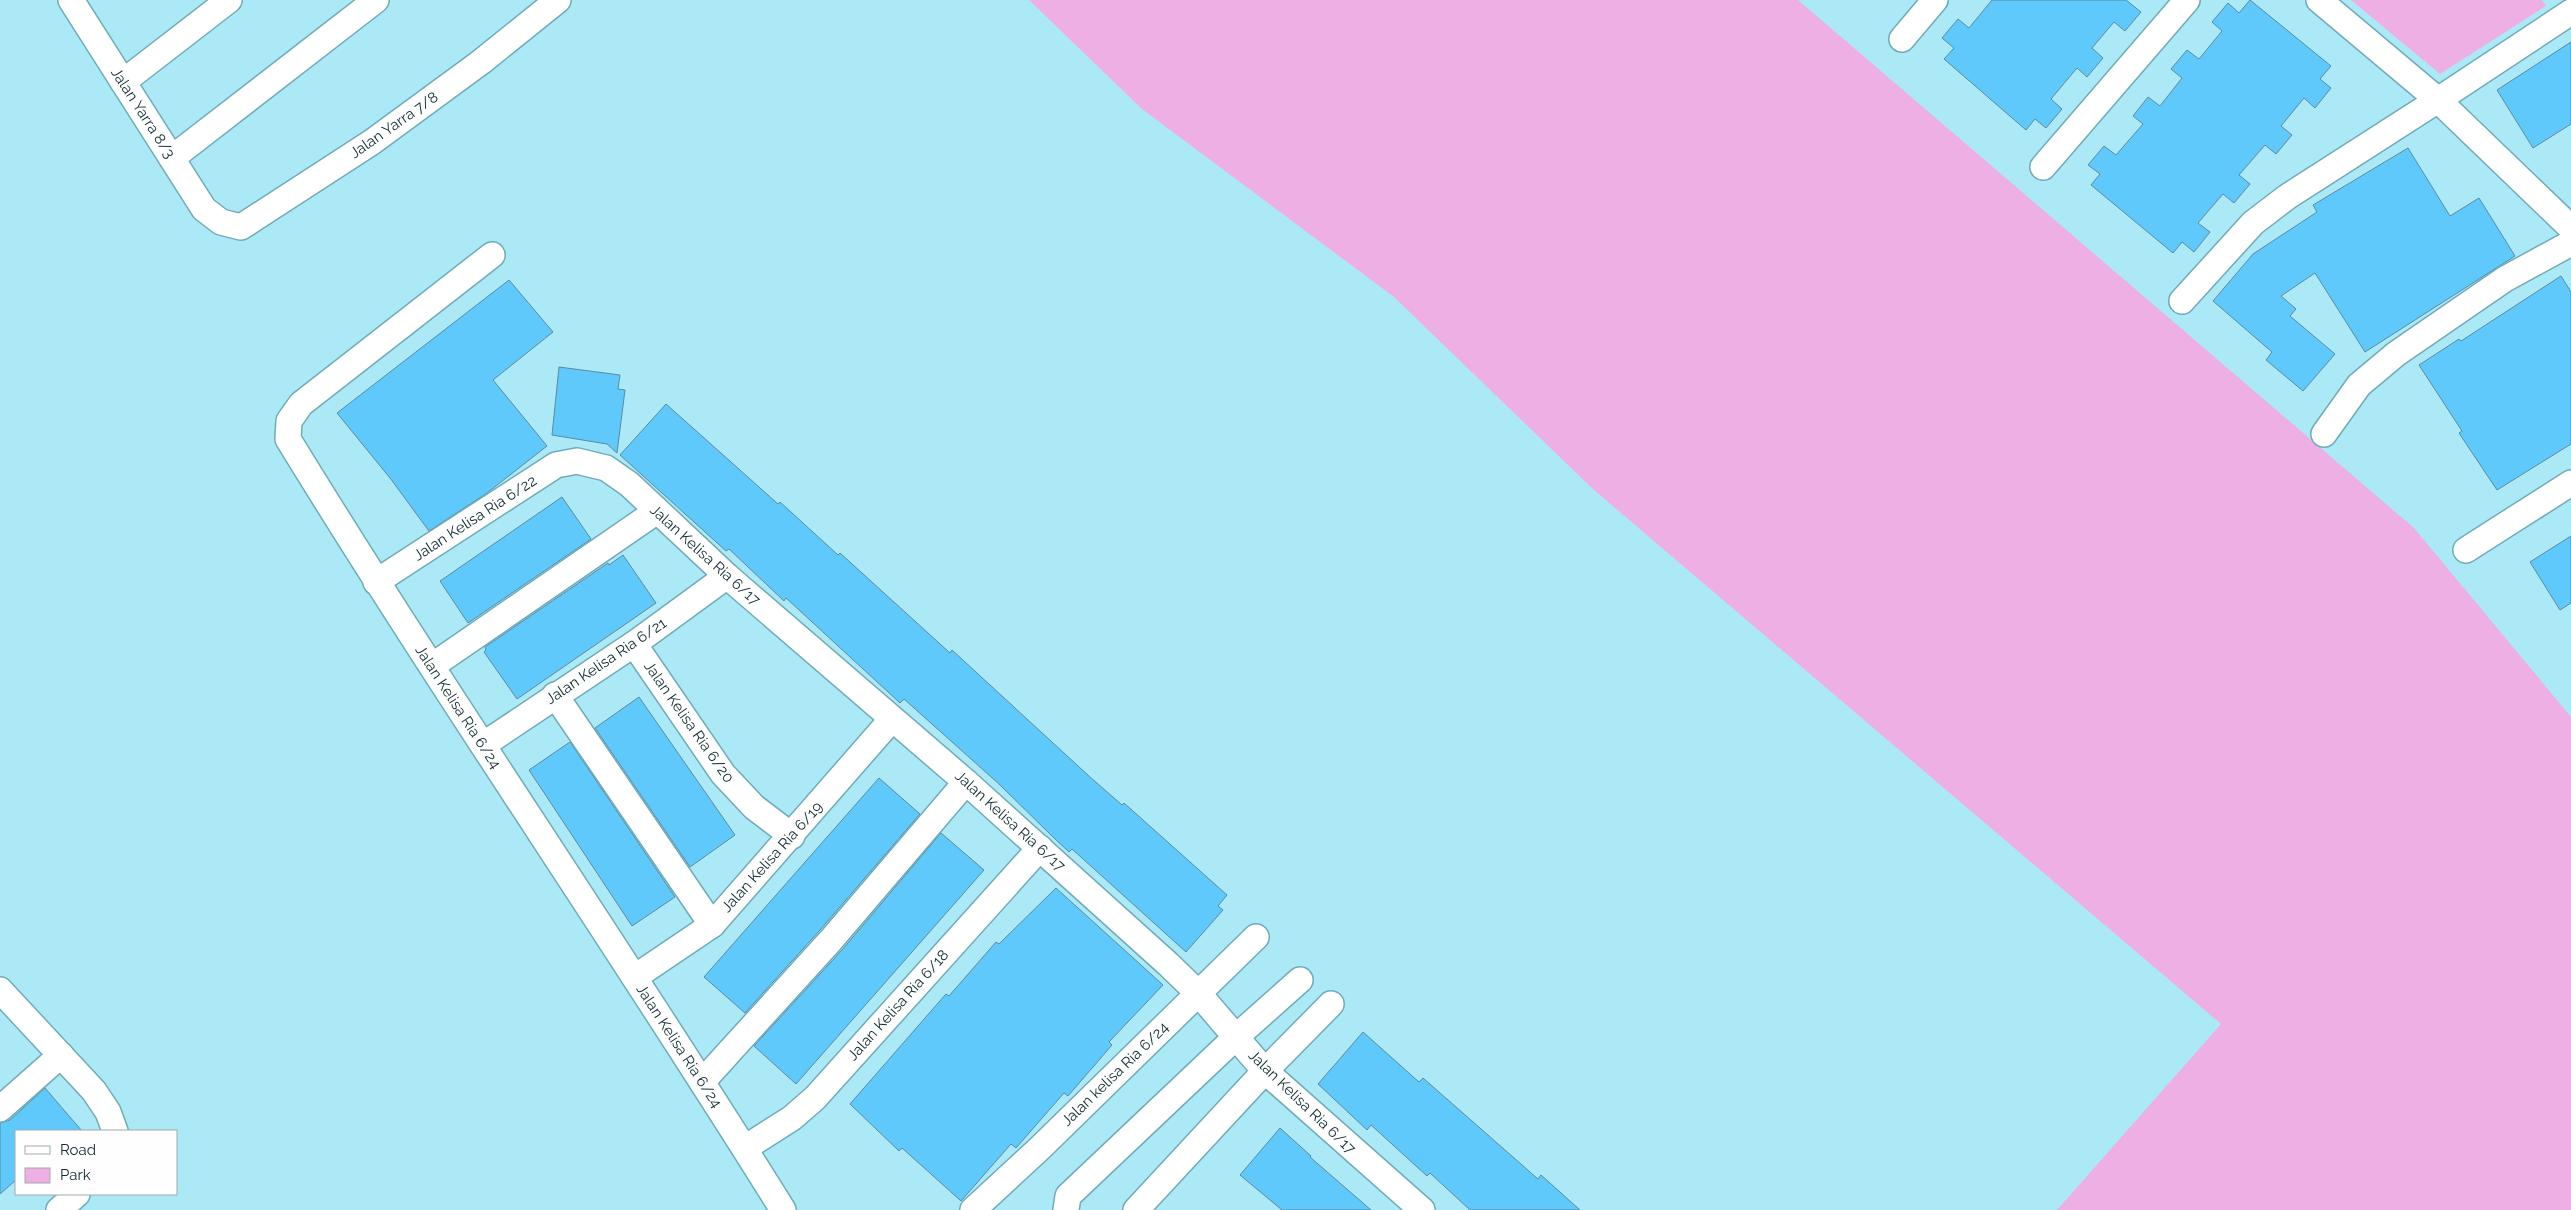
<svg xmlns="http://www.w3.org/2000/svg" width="2571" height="1210" viewBox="0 0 2571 1210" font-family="Raleway,sans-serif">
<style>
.green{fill:#edafe4}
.building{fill:#5fc9fc;stroke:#5b8aa3}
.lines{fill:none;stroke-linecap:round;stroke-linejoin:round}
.minor-casing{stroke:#70abb8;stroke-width:28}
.minor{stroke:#fff;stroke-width:25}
.labels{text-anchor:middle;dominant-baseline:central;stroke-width:4;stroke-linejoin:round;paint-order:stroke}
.street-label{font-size:15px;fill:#122b30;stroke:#fefefe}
</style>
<rect width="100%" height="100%" fill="#ace9f6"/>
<g class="green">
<path d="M1029,0h769l616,528 157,189v493h-514l164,-186 -627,-534 -200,-193 -252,-188z"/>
<path d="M2351,0h191l4,6 -106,68z"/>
</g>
<g class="building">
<path d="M1992,0h134l15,12 -16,19 -11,-9 -22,26 11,10 -16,19 -10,-9 -26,31 11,10 -16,19 -11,-9 -9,11 -82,-71 10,-11 -12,-10 16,-19 11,9z"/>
<path d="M2250,0l81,66 -11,13 11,9 -16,20 -11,-10 -23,28 11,9 -16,19 -11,-9 -26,30 11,9 -16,19 -11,-9 -25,29 12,9 -16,20 -12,-10 -9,11 -82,-68 9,-11 -12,-9 16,-19 12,9 27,-31 -10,-8 15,-19 12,9 22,-28 -11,-9 16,-19 12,9 23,-28 -10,-9 16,-19 11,10z"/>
<path d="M2571,42v82l-38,24 -36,-58z"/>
<path d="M2408,148l42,68 29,-18 36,58 -150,96 -50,-79 -34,23 15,13 -6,7 45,38 -32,37 -37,-31 6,-8 -59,-51 40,-47 64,-42 -4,-7z"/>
<path d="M2561,276l10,16v152l-74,46 -38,-57 3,-2 -43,-66 40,-26 2,2z"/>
<path d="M509,280l44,52 -60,48 54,66 -60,47 -58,38 -39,-53 -53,-65z"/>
<path d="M559,367l61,8 -2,14 7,1 -8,63 -10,-9 -55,-9z"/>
<path d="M666,404l112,100 2,-2 58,53 2,-2 110,100 2,-3 138,127 32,28 2,-2 103,92 -9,11 5,4 -37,42 -114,-103 -3,3 -15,-14 -55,-54 -95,-85 -4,4 -114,-105 -2,3 -55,-52 -3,2 -106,-96z"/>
<path d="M562,497l29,42 -123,84 -28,-42z"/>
<path d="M2571,536v67l-11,7 -30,-48z"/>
<path d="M623,555l33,48 -139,96 -33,-47 2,-2 -1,-3 123,-84 1,2z"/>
<path d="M639,697l96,138 -45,32 -95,-139z"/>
<path d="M570,742l105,155 -43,29 -103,-156z"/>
<path d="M879,778l41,36 -100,116 -75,83 -41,-36z"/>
<path d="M941,833l43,37 -188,214 -42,-38 88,-96z"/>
<path d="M1056,888l107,97 -54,57 3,3 -44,51 -4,-3 -48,55 -5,-4 -50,57 -59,-53 -3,3 -49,-47 82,-94 14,-16 3,2 47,-54 3,2z"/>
<path d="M1363,1032l56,50 4,-4 115,101 3,-4 39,35h-110l-40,-37 -3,3 -56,-51 -4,5 -49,-46z"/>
<path d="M45,1088l37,43h-66v49l-16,14v-71l10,-3z"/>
<path d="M1280,1128l31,28 -1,1 61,53h-89l-42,-35z"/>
</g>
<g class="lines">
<g class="minor-casing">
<g id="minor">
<path d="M71,0l133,209 17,13 20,5 131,-85 109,-80 77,-62"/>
<path d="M2319,0l119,100 133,128"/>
<path d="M1902,39l33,-39"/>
<path d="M123,82l106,-82"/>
<path d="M172,158l204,-158"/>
<path d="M2043,167l144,-167"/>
<path d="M492,255l-191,149 -12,17 -1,18c160,261 334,512 495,771"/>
<path d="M2182,301l71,-78 34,-26 151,-97 133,-88"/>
<path d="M2324,434l35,-49 37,-31 109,-75 66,-36"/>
<path d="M2466,550l105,-67"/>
<path d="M376,582l180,-117 21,-4 29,7 23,16 98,92 239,206 202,182 30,29 67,78 157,139"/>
<path d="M634,644l89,130 31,33 38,29"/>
<path d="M432,666l225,-155"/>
<path d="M555,695l157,230"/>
<path d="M483,745l151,-101 93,-68"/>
<path d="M635,977l77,-52 180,-206"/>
<path d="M0,990l94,101 14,21 7,19"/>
<path d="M702,1082l129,-142 135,-158"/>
<path d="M0,1109l61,-54"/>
<path d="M745,1148l47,-30 23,-20 225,-250"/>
<path d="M59,1210l18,-16"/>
<path d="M973,1210l67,-62 216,-211"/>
<path d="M1066,1210l2,-14 168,-159 64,-57"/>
<path d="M1136,1210l129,-139 66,-67"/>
</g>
</g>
<use href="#minor" class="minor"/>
</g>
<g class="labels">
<g class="street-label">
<text transform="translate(143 113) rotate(57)">Jalan Yarra 8/3</text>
<text transform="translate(394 125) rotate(-35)">Jalan Yarra 7/8</text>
<text transform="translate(475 518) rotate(-33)">Jalan Kelisa Ria 6/22</text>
<text transform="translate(705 555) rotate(42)">Jalan Kelisa Ria 6/17</text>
<text transform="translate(606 661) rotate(-34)">Jalan Kelisa Ria 6/21</text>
<text transform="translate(458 707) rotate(57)">Jalan Kelisa Ria 6/24</text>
<text transform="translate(689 722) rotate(55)">Jalan Kelisa Ria 6/20</text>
<text transform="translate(1010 821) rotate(42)">Jalan Kelisa Ria 6/17</text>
<text transform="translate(772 857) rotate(-48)">Jalan Kelisa Ria 6/19</text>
<text transform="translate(898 1005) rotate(-48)">Jalan Kelisa Ria 6/18</text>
<text transform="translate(679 1046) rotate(57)">Jalan Kelisa Ria 6/24</text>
<text transform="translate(1115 1074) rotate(-44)">Jalan kelisa Ria 6/24</text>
<text transform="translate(1302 1102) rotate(44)">Jalan Kelisa Ria 6/17</text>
</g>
</g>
<rect x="15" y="1130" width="162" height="65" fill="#fefefe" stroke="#a0aaac"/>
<rect x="25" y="1146" width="25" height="8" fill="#ffffff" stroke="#a0aaac"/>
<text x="60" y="1155" font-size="15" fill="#122b30">Road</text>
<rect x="25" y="1168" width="25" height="15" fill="#edafe4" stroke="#a0aaac"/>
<text x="60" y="1180" font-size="15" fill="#122b30">Park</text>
</svg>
